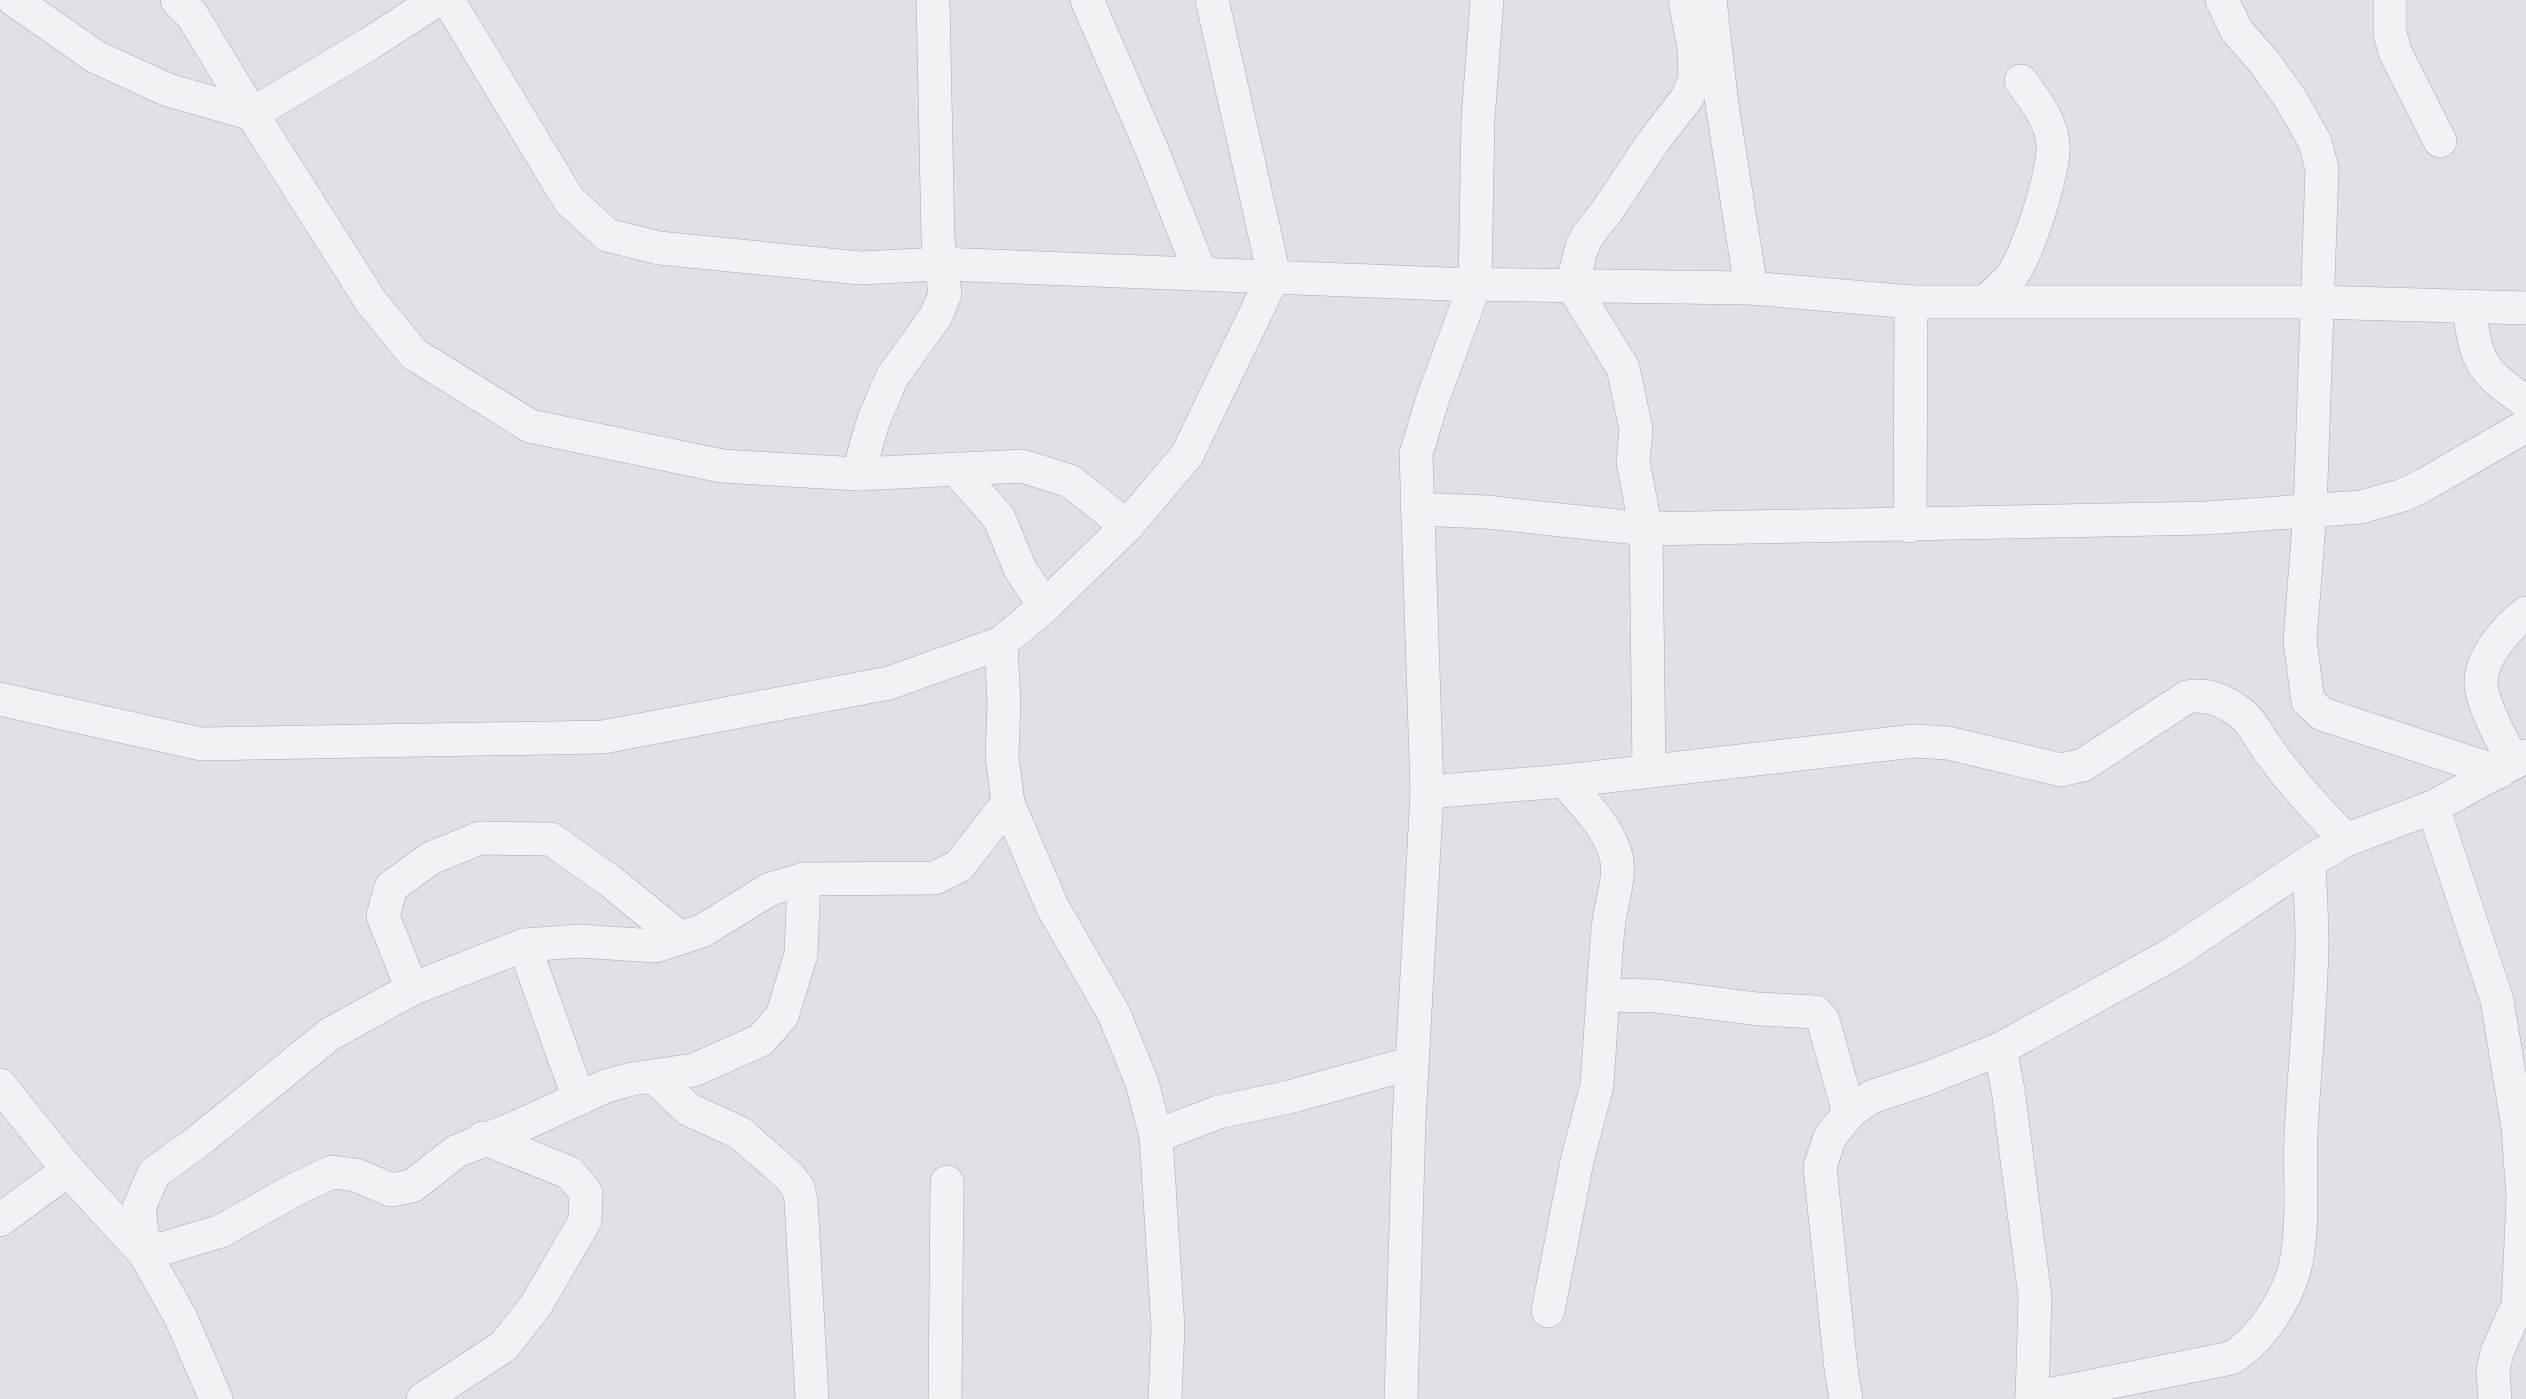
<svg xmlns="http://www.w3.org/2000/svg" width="2526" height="1399" viewBox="0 0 2526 1399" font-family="Montserrat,sans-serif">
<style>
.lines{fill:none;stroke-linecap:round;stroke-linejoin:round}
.minor-casing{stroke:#a5a8b0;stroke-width:34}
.minor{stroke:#f1f2f5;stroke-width:33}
</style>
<rect width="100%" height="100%" fill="#dfe1e6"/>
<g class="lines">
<g class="minor-casing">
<g id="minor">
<path d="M14,0l82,57 72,33 84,24 117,-70 68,-44"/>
<path d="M177,0l15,15 60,99 120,189 42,51 116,72 192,40 136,8 164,-8 48,15 57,45"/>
<path d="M448,0l121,200 38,35 52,13 201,20 81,-4 507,20 303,4 160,14h405l210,6"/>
<path d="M1087,0l65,150 49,124"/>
<path d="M1710,0l12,105 29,183"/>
<path d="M2222,0l15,31 27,31 26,36 25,44 7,27 -12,342 -10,130 8,60 14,13 177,58"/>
<path d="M2390,0v33l5,19 45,89"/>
<path d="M1987,301c7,-8 16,-15 23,-23 17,-20 46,-110 43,-136 -3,-23 -19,-43 -32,-61"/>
<path d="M2468,306c10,58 10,62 58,96"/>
<path d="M956,469l43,49 22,53 24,35"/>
<path d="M858,474l15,-52 19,-45 44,-61 9,-22 -7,-54 -5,-240"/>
<path d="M1417,509l69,3 160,17 561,-11 154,-11 42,-12 19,-9 104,-60"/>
<path d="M1910,526l1,-224"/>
<path d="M1001,643l3,60 -2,53 6,47 44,103 62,108 28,69 14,53 12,192 -3,71"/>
<path d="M0,699l201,45 402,-7 286,-54 112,-40 44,-37 82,-80 60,-71 87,-180 -62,-275"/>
<path d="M2514,763c-10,-19 -34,-61 -33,-82 1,-25 26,-54 45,-68"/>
<path d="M1649,771l-3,-242 -13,-67 3,-33 -13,-61 -51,-83 10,-38 6,-12 19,-24 46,-69 34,-44 8,-19 -1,-30 -9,-49"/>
<path d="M1564,781c19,21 42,44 51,71 7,22 -3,47 -6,69 -3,24 -4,49 -6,74l53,1 102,13 58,3 7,8 26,93"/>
<path d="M1427,792l137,-11 350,-40 34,2 113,27 22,-5 104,-68c20,-4 39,4 55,17 12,10 16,22 25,34 23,33 51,63 79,92"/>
<path d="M2433,807l64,193 21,127 5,71 -5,107 -21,47 -4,19 2,28"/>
<path d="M524,945l55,154"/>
<path d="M412,989l-29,-73 8,-29 40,-29 49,-20 71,1 59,42 69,56"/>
<path d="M653,1076l35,33 52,24 50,44 8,11 3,12 11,199"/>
<path d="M0,1085l68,85 77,84 76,-23 75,-42 36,-17 24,3 35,15 21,-4 45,-35 60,-24 89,-41 26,-7 62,-9 67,-30 21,-24 19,-62 3,-75"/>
<path d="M1156,1136l63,-24 70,-15 123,-34"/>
<path d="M0,1220l68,-50"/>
<path d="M1548,1311l29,-150 20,-76 6,-90"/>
<path d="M2032,1398l199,-40c29,-17 53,-54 63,-87 11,-41 5,-93 7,-136 3,-64 10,-127 11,-191 0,-27 -2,-55 -3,-82"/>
<path d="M216,1399l-35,-81 -36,-64 -6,-46 15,-35 42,-30 134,-109 82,-45 112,-44 55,-4 76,5 47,-15 68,-42 34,-10 131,-1 24,-12 49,-63"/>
<path d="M423,1399l81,-53 32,-41 49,-84 1,-28 -16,-20 -87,-35"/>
<path d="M945,1399l2,-217"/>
<path d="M1401,1399l8,-278 18,-329 -11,-338 16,-53 43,-117 3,-165 9,-119"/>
<path d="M1846,1399l-5,-31 -21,-201 10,-30 19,-24 22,-16 57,-19 72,-29"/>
<path d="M2032,1399l3,-102 -27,-207 -8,-41 174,-96 135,-91 37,-22 87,-33 93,-51"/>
</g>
</g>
<use href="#minor" class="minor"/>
</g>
</svg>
